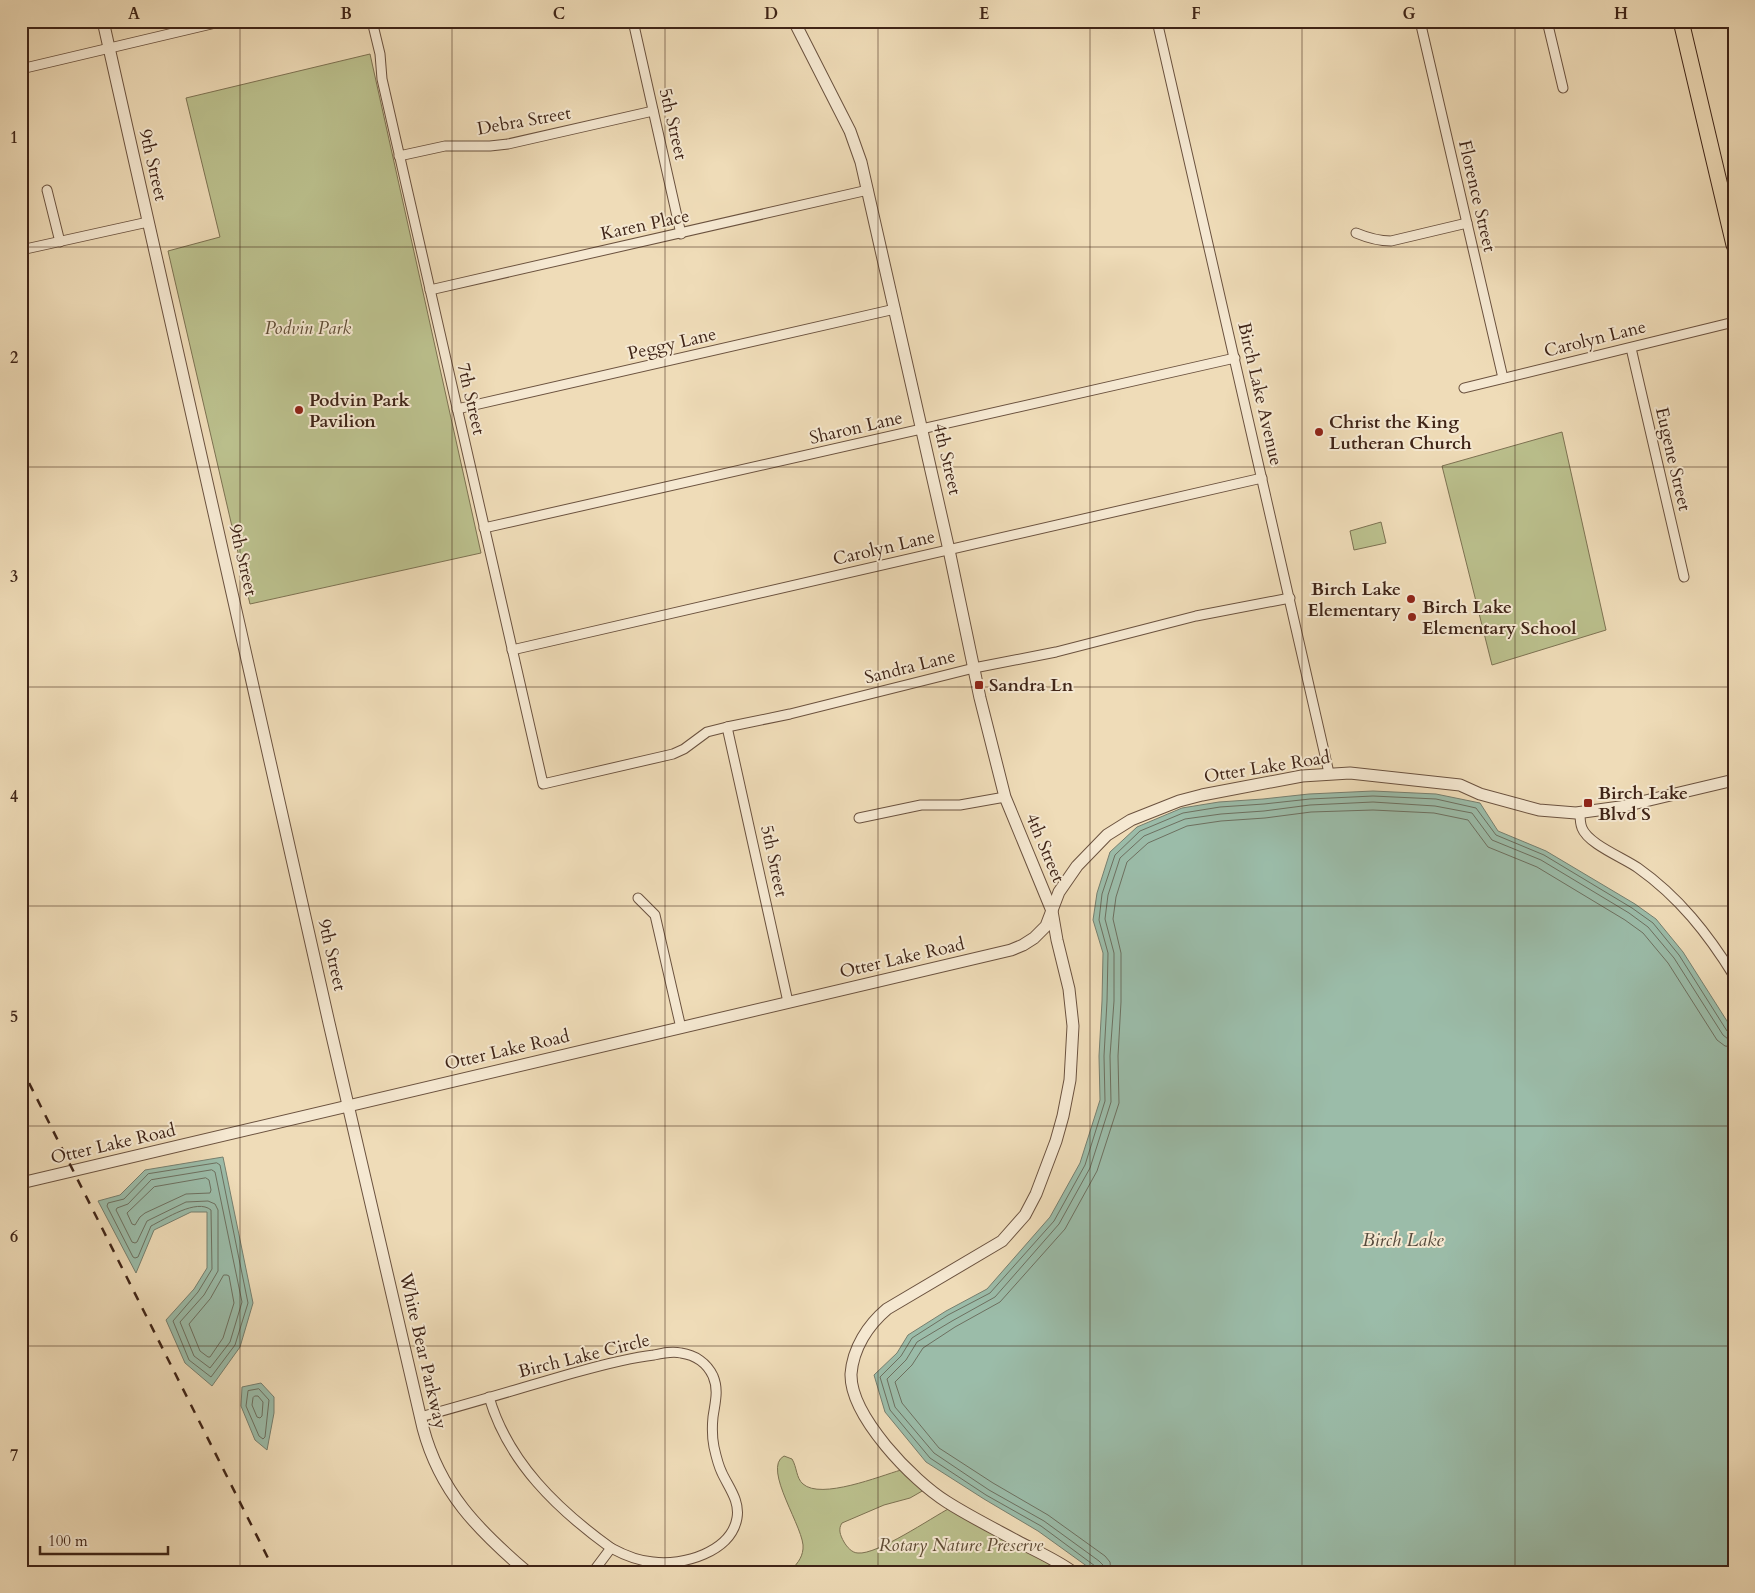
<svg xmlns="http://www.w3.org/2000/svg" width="1755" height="1593" viewBox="0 0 1755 1593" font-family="Cardo,serif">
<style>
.green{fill:#bbc08d;stroke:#7d7252}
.water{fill:#9bbca9;stroke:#767f6f}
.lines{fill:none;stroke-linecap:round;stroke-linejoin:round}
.shore{stroke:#6d7060;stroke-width:1}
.minor-casing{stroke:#6b523f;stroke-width:11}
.tertiary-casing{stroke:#6b523f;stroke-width:13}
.primary-casing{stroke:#3f2417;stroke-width:17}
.minor{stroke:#f5e8d1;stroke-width:9}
.tertiary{stroke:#f5e8d1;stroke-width:11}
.primary{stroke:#efdcb8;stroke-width:15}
.rail{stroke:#3f2417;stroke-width:2.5;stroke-dasharray:9 9;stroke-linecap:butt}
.grid{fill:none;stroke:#3f2417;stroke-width:1;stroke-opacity:0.55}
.poi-dot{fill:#8f2418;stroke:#f5e8d1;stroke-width:2}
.labels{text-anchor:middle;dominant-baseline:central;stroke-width:4;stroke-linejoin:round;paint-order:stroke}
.street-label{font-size:18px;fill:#3f2417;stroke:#f5e8d1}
.park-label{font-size:18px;font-style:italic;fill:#5e4b34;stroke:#f5e8d1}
.poi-label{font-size:18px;font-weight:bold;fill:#3f2417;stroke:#f5e8d1;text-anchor:start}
.water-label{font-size:19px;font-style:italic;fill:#564a3c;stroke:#f5e8d1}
.neatline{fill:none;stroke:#3f2417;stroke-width:2}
.grid-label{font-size:16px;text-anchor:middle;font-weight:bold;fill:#3f2417}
</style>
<rect width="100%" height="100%" fill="#efdcb8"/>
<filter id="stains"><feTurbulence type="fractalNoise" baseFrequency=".004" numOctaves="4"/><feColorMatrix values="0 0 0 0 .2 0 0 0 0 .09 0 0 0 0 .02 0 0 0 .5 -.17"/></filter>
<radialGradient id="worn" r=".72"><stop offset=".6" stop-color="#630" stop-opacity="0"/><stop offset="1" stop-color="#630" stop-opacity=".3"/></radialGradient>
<g class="green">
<path d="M370,54l111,499 -231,51 -82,-353 52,-14 -34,-139z"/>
<path d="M1562,432l44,198 -114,35 -50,-199z"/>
<path d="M1381,522l5,21 -32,7 -4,-19z"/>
<path d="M784,1456l8,3c5,8 4,19 11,25 18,16 77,-8 98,-14l23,20 -14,8 -26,7 -42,18c-4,6 -2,12 2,19 3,5 8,11 14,11 19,2 73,-35 92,-45l113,64h-274c7,-7 13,-13 14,-23 3,-19 -42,-81 -19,-93z"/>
</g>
<g class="water">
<path d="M1373,791l63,3 44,9 18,28 48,20 89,53 21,15 27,33 51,80v540h-639l-57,-41 -54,-32 -58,-37 -41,-50 -11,-37 23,-22 11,-18 38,-24 41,-22 63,-72 30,-54 20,-63 -1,-44 3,-55 1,-48 -10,-33 4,-27 13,-41 27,-25 45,-19 37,-6 44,-3 46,-5z"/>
<path d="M223,1157l30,146 -13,44 -28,39 -27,-23 -19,-43 28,-31 13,-21v-56h-16l-37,18 -18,43 -38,-72 22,-6 25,-25z"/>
<path d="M261,1383l13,14v16l-7,37 -12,-10 -14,-34 1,-19z"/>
</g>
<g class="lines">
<g class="shore">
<path d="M217,1163l3,2 28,138 -13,42 -24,32 -22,-17 -16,-39 25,-29 14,-23 -1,-59c-14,-12 -46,9 -60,16l-13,31 -3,1 -2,-1 -26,-51 1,-3 16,-4 24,-25z"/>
<path d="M212,1170l3,2 27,130 -12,40 -20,26 -16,-12 -14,-34 24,-27 14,-24v-61l-3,-6 -7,-3 -22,1 -39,19 -10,21 -2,1 -3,-1 -16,-32 1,-2 11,-4 23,-24z"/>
<path d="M206,1178l3,2 2,10 -1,3 -24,1 -41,19 -5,4 -5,8 -3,-1 -5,-11 27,-26z"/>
<path d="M224,1275h3l2,1 5,27 -11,35 -13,19h-2l-8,-6 -11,-27 21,-25z"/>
<path d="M259,1389l10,11 -4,37 -2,2 -4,-3 -13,-30 2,-15z"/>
<path d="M255,1396h3l5,6 -1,14 -2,2 -3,-1 -5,-12 1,-7z"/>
<path d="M1097,1572l-2,-6 -54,-40 -55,-31 -56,-37 -40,-48 -10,-33 21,-21 11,-18 36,-23 42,-22 64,-72 31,-56 20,-64 -1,-45 3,-55 1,-48 -9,-33 3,-26 13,-39 25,-24 43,-18 37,-6 44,-3 46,-5 63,-3 63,3 40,9 20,27 48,20 88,53 21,15 26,32 48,76 7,2"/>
<path d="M1104,1572l-1,-7 -4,-4 -55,-40 -55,-31 -55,-37 -39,-46 -8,-28 19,-19 11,-18 35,-21 43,-24 64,-73 31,-56 21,-66 -1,-46 4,-55v-48l-9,-34 3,-24 12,-37 24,-22 41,-17 36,-5 43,-3 46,-6 63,-3 62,4 37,7 20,27 49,20 88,53 19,14 26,31 49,77 5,4 6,1"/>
<path d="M1111,1572l-1,-10 -5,-6 -57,-41 -55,-32 -54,-35 -37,-45 -7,-21 17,-17 11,-17 32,-21 45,-25 65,-73 32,-58 22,-68 -1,-47 3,-54v-49l-8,-34 3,-22 11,-35 21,-19 39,-17 34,-5 44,-3 46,-6 62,-2 61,3 34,7 20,27 49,20 88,53 18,13 25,30 49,77 8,6 9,1"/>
</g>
<g class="minor-casing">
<g id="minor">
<path d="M372,21l8,33 2,25 161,705 130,-30 11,-5 23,-17 20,-5 63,-13 184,-46 82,-16 140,-36 94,-18"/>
<path d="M479,21h10"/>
<path d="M633,21l48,213"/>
<path d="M1157,21l172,752"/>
<path d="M1420,21l83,357"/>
<path d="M1547,21l16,67"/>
<path d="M21,69l203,-48"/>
<path d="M399,156l46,-10h45l18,-2 145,-33"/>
<path d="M47,190l13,52"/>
<path d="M1356,233c12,5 22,8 35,8l76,-18"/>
<path d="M21,250l127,-28"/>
<path d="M430,290l438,-100"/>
<path d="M1631,348l53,229"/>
<path d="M1464,388l270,-66"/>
<path d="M457,409l438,-100"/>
<path d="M484,528l751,-170"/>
<path d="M512,650l750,-172"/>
<path d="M727,727l61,275"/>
<path d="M1580,813c0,5 0,10 2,15 6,16 42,30 56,40 41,29 70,66 96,108"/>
<path d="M859,818l62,-13h39l45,-8"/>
<path d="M638,898l17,17 26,113"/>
<path d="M489,1397c19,65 68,112 122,151l-18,24"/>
<path d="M420,1417c52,-14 104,-30 157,-45 25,-7 51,-14 77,-17 9,-2 18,-4 27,-2 14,2 26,10 32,23 6,14 2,27 0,41 -1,10 -1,20 1,30 2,9 4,18 8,26 7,15 18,28 15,45 -6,34 -54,48 -84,44 -15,-1 -29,-7 -42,-14"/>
</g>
</g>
<g class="tertiary-casing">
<g id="tertiary">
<path d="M103,21l226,1002 94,405c17,64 55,102 104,144"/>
<path d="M794,21l56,110 11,31 88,388 31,148 25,99 47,114 5,29 12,49 4,37 -3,54 -7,36 -7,25 -20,53 -11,21 -23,26 -115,68c-19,16 -34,39 -36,65 -1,42 62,107 96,128 22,14 46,26 70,39 19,10 38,18 56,31"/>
<path d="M21,1183l990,-233 12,-5 11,-7 12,-12 13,-34 18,-26 30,-31 24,-15 48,-19 23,-6 100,-19 48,-3 110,12 20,9 59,16 37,3 44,-6 114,-27"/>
</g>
</g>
<g class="primary-casing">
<path id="primary" d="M1681,21l53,224"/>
</g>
<use href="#minor" class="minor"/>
<use href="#tertiary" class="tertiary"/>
<use href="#primary" class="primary"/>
<path class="rail" d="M21,1067l254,505"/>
</g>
<path class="grid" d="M240,21v1551M452,21v1551M665,21v1551M878,21v1551M1090,21v1551M1302,21v1551M1515,21v1551M21,247h1713M21,467h1713M21,687h1713M21,906h1713M21,1126h1713M21,1346h1713"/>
<g class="poi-dot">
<circle cx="299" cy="410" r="5"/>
<circle cx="1319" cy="432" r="5"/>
<circle cx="1411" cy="599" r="5"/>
<circle cx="1412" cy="617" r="5"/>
<rect x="974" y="680" width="10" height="10" rx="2.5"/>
<rect x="1583" y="798" width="10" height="10" rx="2.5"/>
</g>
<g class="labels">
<g class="street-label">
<text transform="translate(524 121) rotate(-10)">Debra Street</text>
<text transform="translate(673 124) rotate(77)">5th Street</text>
<text transform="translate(153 165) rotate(77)">9th Street</text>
<text transform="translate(1477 196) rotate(77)">Florence Street</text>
<text transform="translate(645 225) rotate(-12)">Karen Place</text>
<text transform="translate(1595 339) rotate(-14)">Carolyn Lane</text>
<text transform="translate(672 344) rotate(-13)">Peggy Lane</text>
<text transform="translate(1260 394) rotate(77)">Birch Lake Avenue</text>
<text transform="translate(471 399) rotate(77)">7th Street</text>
<text transform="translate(856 428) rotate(-13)">Sharon Lane</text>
<text transform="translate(947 459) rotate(77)">4th Street</text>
<text transform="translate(1673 459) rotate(77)">Eugene Street</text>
<text transform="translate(884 548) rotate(-13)">Carolyn Lane</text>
<text transform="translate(243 560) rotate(77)">9th Street</text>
<text transform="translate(910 667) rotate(-14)">Sandra Lane</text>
<text transform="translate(1267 767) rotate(-9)">Otter Lake Road</text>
<text transform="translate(1045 848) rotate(67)">4th Street</text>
<text transform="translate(774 861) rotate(78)">5th Street</text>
<text transform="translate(332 955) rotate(77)">9th Street</text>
<text transform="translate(902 958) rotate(-13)">Otter Lake Road</text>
<text transform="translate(507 1050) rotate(-13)">Otter Lake Road</text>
<text transform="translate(113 1144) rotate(-13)">Otter Lake Road</text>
<text transform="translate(423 1351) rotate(77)">White Bear Parkway</text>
<text transform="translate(584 1356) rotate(-14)">Birch Lake Circle</text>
</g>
<g class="park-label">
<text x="308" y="328">Podvin Park</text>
<text x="961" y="1545">Rotary Nature Preserve</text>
</g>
<g class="poi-label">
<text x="309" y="400">Podvin Park<tspan x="309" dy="21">Pavilion</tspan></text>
<text x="1329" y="422">Christ the King<tspan x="1329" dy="21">Lutheran Church</tspan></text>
<text x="1401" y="589" text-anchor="end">Birch Lake<tspan x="1401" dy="21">Elementary</tspan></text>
<text x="1422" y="607">Birch Lake<tspan x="1422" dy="21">Elementary School</tspan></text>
<text x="989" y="685">Sandra Ln</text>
<text x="1598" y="793">Birch Lake<tspan x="1598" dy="21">Blvd S</tspan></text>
</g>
<g class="water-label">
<text x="1403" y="1240">Birch Lake</text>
</g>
</g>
<rect width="1755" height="1593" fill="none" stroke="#efdcb8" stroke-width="55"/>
<path d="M40 1546v8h128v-8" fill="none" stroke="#3f2417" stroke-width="2.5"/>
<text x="48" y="1546" font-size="15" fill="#3f2417" stroke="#f5e8d1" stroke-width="4" paint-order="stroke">100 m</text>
<rect x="28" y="28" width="1700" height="1538" class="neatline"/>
<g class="grid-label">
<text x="134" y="19">A</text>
<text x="346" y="19">B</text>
<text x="559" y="19">C</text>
<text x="771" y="19">D</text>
<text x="984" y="19">E</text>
<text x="1196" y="19">F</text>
<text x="1409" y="19">G</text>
<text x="1621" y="19">H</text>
<text x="14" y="143">1</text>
<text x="14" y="363">2</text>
<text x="14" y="582">3</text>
<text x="14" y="802">4</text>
<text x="14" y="1022">5</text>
<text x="14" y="1242">6</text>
<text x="14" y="1461">7</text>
</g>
<rect width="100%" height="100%" filter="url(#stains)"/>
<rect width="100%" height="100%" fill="url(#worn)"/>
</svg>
